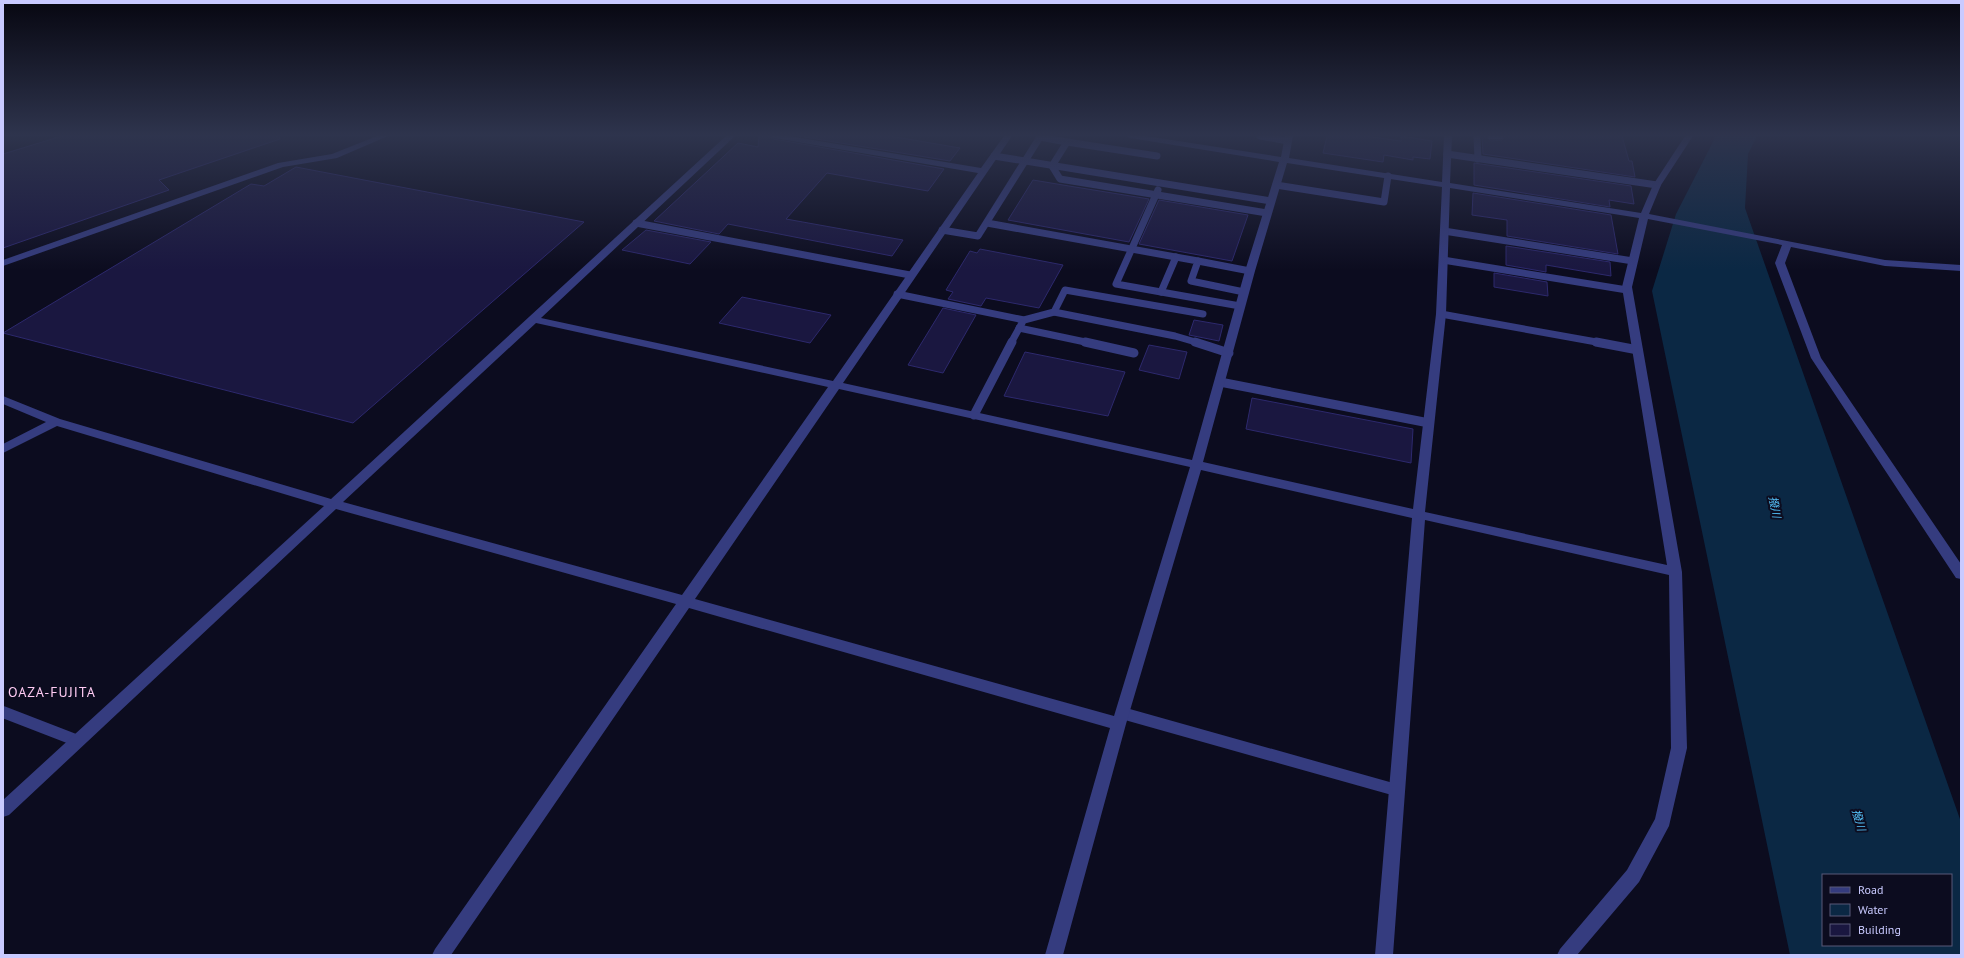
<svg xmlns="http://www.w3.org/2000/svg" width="1964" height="958" viewBox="0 0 1964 958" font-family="'PT Sans','Noto Sans JP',sans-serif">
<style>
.water{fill:#0b2844;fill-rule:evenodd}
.building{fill:#1a1740;stroke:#2d296d}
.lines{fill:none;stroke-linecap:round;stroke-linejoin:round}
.lane-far2{stroke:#353c7f;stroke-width:7}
.lane-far1{stroke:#353c7f;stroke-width:9}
.lane{stroke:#353c7f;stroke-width:12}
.street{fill:#353c7f;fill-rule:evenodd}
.labels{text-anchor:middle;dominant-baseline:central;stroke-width:4;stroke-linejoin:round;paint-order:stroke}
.water-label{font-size:11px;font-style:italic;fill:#57c7ff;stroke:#0c0c1f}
.near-quarter-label{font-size:14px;letter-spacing:1px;fill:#ffcbf3;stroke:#0c0c1f}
</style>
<rect width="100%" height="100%" fill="#0c0c1f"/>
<path class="water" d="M1716,136h41l-9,18 -3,54 216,614v133h-171l-138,-664 24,-77zM1823,875h128v70h-128z"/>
<g class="building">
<path d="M62,136h217l1,3 -121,41 10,10 -166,58v-94z"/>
<path d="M759,136h10l5,3 170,30 -16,22 -101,-18 -41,46 117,21 -11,16 -164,-32 -9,10 -65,-13 84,-78 20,4z"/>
<path d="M798,136h92l70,12 -10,13z"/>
<path d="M1327,136h38l36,5v-5l31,5 -2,18 -17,-2v3l-29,-5 -1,7 -60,-9z"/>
<path d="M1482,136h4l5,5 11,-1 3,-4h117l7,25h3l3,16 -152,-23z"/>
<path d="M1474,163l157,23 3,18 -25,-4 1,7 -136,-22z"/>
<path d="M296,167l288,55 -231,201 -350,-90 248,-149 13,2z"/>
<path d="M1033,180l36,6 80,13 -20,43 -121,-22z"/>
<path d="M1473,193l138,22 7,39 -111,-18v-16l-35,-5z"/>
<path d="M1159,200l89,15 -16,46 -93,-17z"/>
<path d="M646,230l65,12 -21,22 -68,-14z"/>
<path d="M1506,246l104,16 1,14 -65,-11v7l-40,-7z"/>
<path d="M980,249l83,16 -24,43 -53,-10 -5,8 -33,-7 5,-7 -7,-2 24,-39 7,2z"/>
<path d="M1494,273l53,9 1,14 -54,-9z"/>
<path d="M742,297l89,18 -21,28 -91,-20z"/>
<path d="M943,308l33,7 -33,58 -35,-8z"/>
<path d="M1194,320l29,5 -4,16 -30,-6z"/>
<path d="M1149,345l38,7 -8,27 -40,-9z"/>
<path d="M1025,352l100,20 -17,44 -104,-20z"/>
<path d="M1252,398l161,31 -2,34 -165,-34z"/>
</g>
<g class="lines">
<g class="lane-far2">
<path d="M1260,136l28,5"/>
<path d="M1477,136l1,23"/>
<path d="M1491,136h9"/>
<path d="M1447,154l210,31"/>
<path d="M994,156l277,45"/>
<path d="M1157,156l-90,-14 -15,24 8,13 207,34"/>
<path d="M1276,185l108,17 4,-26"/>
<path d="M1158,190l-42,94 124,22"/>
<path d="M636,223l274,52"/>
<path d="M987,223l211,38 -7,20 53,11"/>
<path d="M942,230l36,6 62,-99 27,5"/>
<path d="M1444,231l189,30"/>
<path d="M1443,260l184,30"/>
<path d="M1198,261l52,10"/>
<path d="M1161,292l15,-35"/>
<path d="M897,294l127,26 30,-8 11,-22 138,24"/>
<path d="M1054,312l121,24 24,7"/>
<path d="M1441,314l161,29"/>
<path d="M1019,328l71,15"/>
<path d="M1011,343l11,-20"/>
</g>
<g class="lane-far1">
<path d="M1085,342l49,11"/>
<path d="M1195,342l34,11"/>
<path d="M1596,342l42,8"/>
<path d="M1220,382l209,41"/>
<path d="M974,415l38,-73"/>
</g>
<g class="lane">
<path d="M3,712l75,29"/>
<path d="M1122,713l274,77"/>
</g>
<g class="street">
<path d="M377,136h11l-51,22 -54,9 -280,99v-6l275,-97 54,-9z"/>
<path d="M726,136h9l-194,182 292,63 145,-208 -204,-35 -4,-2h19l192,32 23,-32h8l-169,247 349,77 53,-189 34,-109 -149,-24 -4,-2h20l135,21 4,-21h8l-4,22 153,24 2,-46h8l-2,47 191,30 12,-28 32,-49h8l-32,49 -12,29 236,46 76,5v6l-76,-5 -94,-19 -6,16 36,95 140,206v15l-5,-1 -145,-220 -36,-95 7,-18 -134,-26 -16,68 50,285 5,176 -18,78 -30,56 -62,73h-20l3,-6 67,-79 28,-51 16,-71 -2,-173 -244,-55 -32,435h-18l37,-437 -211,-48 -75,254 -63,231h-18l65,-227 -421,-120 -238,347h-19l3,-6 241,-345 -340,-95 -327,306 -6,2v-17l321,-294 -267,-80 -54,27v-9l43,-22 -43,-18v-8l57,23 271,80zM1287,163l155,24 -6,127 -23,195 -210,-47 52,-191zM1450,188l189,30 -17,69 45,278 -242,-53 21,-198zM536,323l292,64 -146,208 -339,-93zM839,389l351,78 -76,249 -419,-117z"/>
</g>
</g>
<linearGradient id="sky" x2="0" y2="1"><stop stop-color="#070711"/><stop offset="0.5" stop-color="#2e344d"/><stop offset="1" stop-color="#2e344d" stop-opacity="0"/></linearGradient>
<rect width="1964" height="270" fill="url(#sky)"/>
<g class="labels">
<g class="water-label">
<text transform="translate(1775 507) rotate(79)">撥川</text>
<text transform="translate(1859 820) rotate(75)">撥川</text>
</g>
<g class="near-quarter-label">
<text x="52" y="692">OAZA-FUJITA</text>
</g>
</g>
<rect width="1964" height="958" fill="none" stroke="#c9caff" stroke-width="8"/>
<rect x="1822" y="874" width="130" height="72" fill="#0c0c1f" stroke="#585879"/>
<rect x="1830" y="887" width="20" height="6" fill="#353c7f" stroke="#585879"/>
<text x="1858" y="894" font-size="12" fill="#c9caff">Road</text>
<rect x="1830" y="904" width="20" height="12" fill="#0b2844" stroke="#585879"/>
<text x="1858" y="914" font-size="12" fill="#c9caff">Water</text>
<rect x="1830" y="924" width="20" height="12" fill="#1a1740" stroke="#585879"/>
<text x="1858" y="934" font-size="12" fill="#c9caff">Building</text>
</svg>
